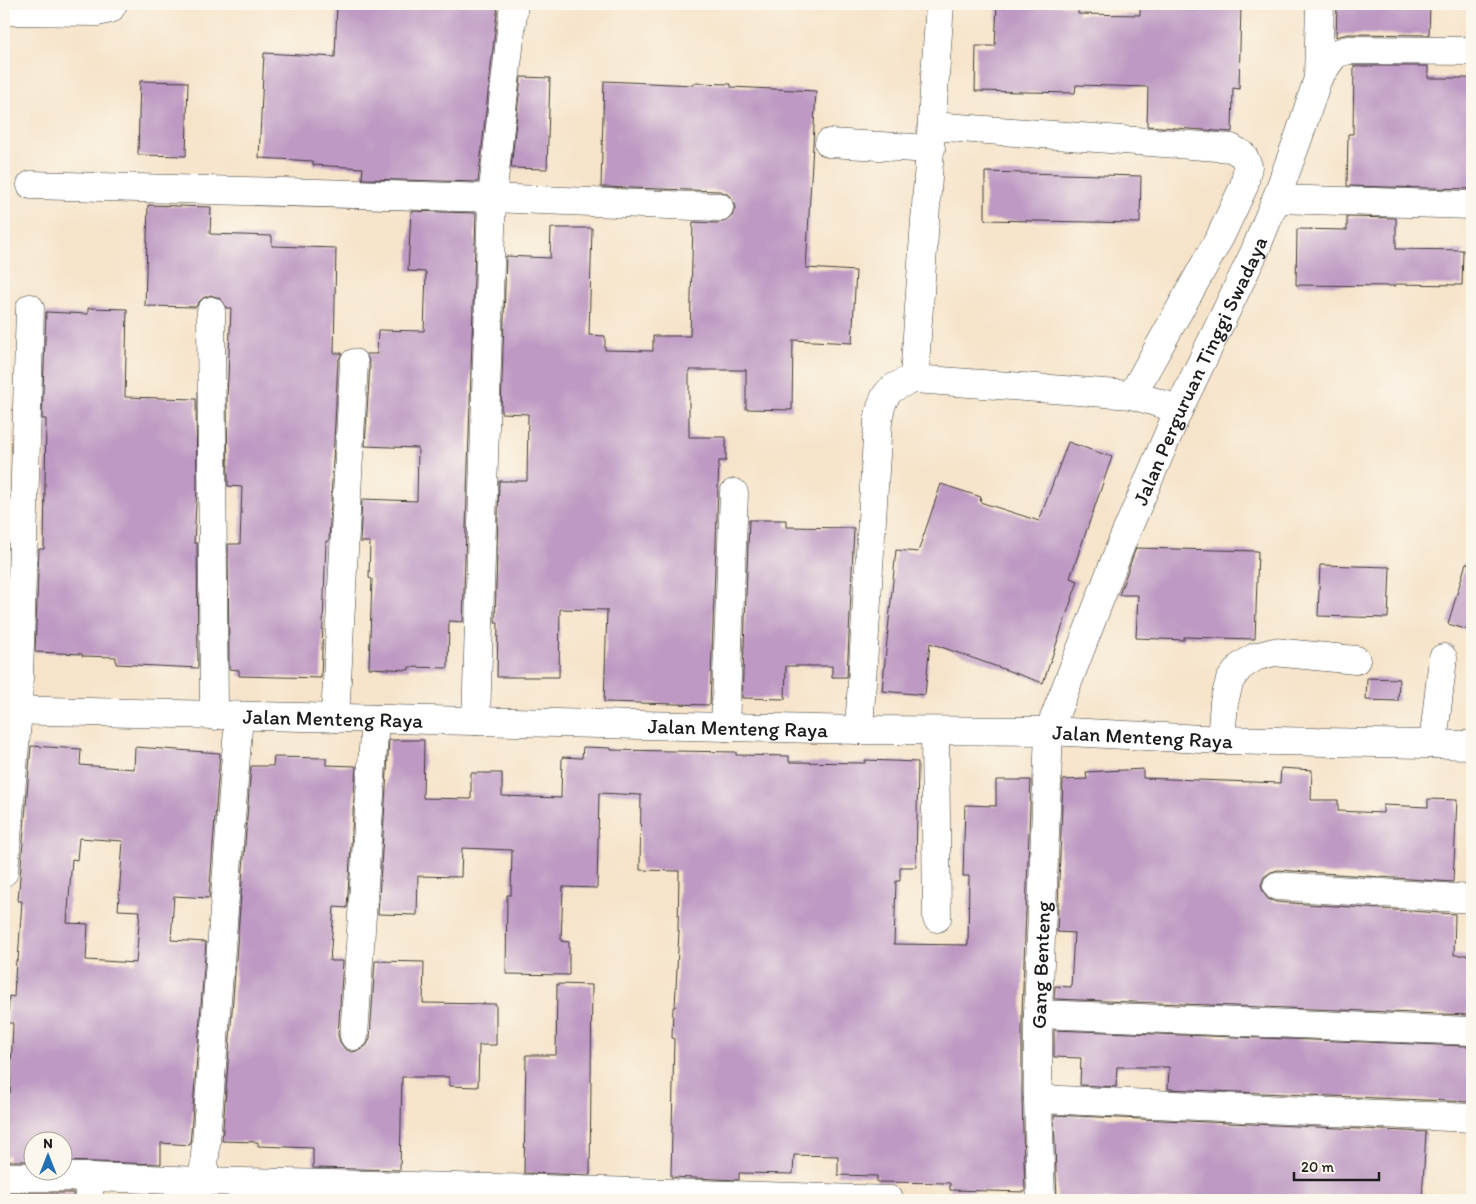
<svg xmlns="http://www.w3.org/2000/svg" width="1476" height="1204" viewBox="0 0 1476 1204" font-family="Itim,sans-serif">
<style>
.building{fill:#bd99c3;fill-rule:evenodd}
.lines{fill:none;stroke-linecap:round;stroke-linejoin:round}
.minor-casing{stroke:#3d3a36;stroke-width:29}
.minor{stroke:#fff;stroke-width:28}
.labels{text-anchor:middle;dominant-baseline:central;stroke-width:4;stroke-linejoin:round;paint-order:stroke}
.street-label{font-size:21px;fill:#1c1c1c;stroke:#fbf7ec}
</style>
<rect width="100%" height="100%" fill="#fbf7ec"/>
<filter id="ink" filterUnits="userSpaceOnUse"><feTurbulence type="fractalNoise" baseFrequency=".02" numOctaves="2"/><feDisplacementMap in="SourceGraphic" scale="10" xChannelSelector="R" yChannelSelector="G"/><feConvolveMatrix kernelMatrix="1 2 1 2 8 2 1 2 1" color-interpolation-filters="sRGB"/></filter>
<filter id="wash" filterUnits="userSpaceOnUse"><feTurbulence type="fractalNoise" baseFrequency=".0096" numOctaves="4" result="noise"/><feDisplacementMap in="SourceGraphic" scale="20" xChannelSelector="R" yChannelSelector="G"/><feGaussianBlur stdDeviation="1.12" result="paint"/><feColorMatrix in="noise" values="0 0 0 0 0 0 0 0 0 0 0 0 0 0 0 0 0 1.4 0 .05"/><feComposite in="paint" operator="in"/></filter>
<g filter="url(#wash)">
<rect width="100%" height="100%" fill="#f6e4ca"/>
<g id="blocks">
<g class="building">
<path d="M337,4h161l-20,178 -116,-3 1,-11 -50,-3v-4l-54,-3 5,-105 71,4z"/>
<path d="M997,4l81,2v8l62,1v-11h101l-2,85 -6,-1 -1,44 -85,-6 1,-39 -72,-2 -1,8 -100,-2 1,-45h19z"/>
<path d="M1337,4h93l-1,31 -81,-1 -12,3z"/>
<path d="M1354,66h74v12h44v111l-125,-3 1,-52h5z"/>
<path d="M521,77l29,1 -3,91 -36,-1z"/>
<path d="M140,81l48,1 -2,74 -48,-1z"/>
<path d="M604,81l90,4v-2l37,1v3l85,4 -10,177 50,3 -4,72 -59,-3 -1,70 -46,-1v-39h-57v67h37v24h-7l-9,244 -106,-3 3,-92 -47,-1 -1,68h-62l1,-54h-3l4,-142h28l1,-67 -27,-1 5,-157 44,2 1,-30h41l-3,107 16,1v14l48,1v-15h37l3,-114 25,1 8,-2 6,-5 3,-8 -2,-9 -6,-5 -7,-3 -119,-4z"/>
<path d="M985,172l156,4 -1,47 -155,-3z"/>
<path d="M148,205l63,2 -1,27 62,2v10l64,2 -2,105h8l-4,9 -9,179h-3l-5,137 -82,-2v-6l-10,-1 -1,-125h12l2,-57 -14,-1 -1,-86 4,-92h-5l-2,-5 -5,-5 -8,-3 -8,3 -5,5 -2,4 -51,-1z"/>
<path d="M411,211l65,2 -13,409 -14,-1 -1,47 -39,-1v3l-40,-2 3,-89 -3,-1 1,-36h-10l2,-43 55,2 1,-53 -53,-2 5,-82 -4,-10h11l1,-24 46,1 2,-59 -18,-1z"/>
<path d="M1347,217l49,1v31l67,1 -1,35 -67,-1v2l-99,-1 1,-56 50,1z"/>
<path d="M88,308l39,1 -2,88 71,2 1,87 -3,57h3l1,125 -82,-4v-7l-34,-1v-2l-47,-2 4,-103h5l2,-130h-4l4,-107 42,2z"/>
<path d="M1068,442l44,15 -42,121 8,3 -35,102 -113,-40 -5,52 -43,-4 14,-141 22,2 23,-68 40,13 -1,5 59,19z"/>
<path d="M749,520h37v7l68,1 -7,149h-15v-11h-46l-1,33 -43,-1z"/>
<path d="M1136,548l122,3 -3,88 -71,-2v3l-48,-2 2,-43h-19z"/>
<path d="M1466,563l6,1v67l-24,-7z"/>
<path d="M1320,565l70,2 -2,51 -70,-2z"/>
<path d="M4,576h2l-2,75z"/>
<path d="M1367,678l32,1 -1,22 -32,-1z"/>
<path d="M389,740h35l-1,58 48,1v-26h31v23l59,2 1,-41 20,1 1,-11 28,1v2l125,2v3l53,1v6l76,1v-3l53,2 -2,105h-16v14h-4l-2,63 74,1 1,-69h-6l2,-71 31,1v-26h35l-9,234v85l3,93 -75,-2v-7l-73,-1v-6l-39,-1v-19l-44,-1 -1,19 -54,-1v7l-68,-3 3,-139h-2l1,-31h2l4,-76h-1l1,-60 -39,-1 1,-75 -42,-2 -2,95 -34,-1 -2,54 8,1v33l-63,-1 1,-79h4l1,-45 -50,-2 -1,29 -43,-1 -1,39 -39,-1z"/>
<path d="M31,746l50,3 -1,16 54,4 1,-22 85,6 -11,145 -35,-2 -3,44 35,2 -16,203 -29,-2v21l-99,-3v-19h-30v19h-24l1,-6h-5l1,-62h5l3,-70h-5l1,-27 5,1 2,-37 2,1 4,-60h-4zM79,838l44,3 -5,69 22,1 -4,52 -50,-3 2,-36 -21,-1 5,-64 5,1z"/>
<path d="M274,757l52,1v7l30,1 -9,142 -13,-1 -4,54h13l-5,74 2,7 5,7 7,3 8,-2 7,-5 3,-7 5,-77 49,1 -1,41 73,1v41h-17l-1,42 -29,-1v-9h-47l-2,93 -87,-2v-20l-55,-2v-4l-36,-1 29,-375h22z"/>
<path d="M1281,768l31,2 -1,30h27v11l45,2v-8l45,2v-8l29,1 -4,82 -175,-12 -7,2 -7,5 -3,8 2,7 5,7 8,3 179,12 -1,41h15l-1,60 -414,-16 1,-13 16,1 3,-54 -17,-1 6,-152 24,-1 -1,-7 57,-3v9l137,5z"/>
<path d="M557,984l35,1 -2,190 -66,-2 2,-118h30z"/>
<path d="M1054,1030l413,16v2l5,1 -1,53 -303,-13 1,-22h-52l-1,20 -36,-2 1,-27 -27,-1z"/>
<path d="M1054,1115l372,17 -4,68h-365z"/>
<path d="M8,1193h65v7h-66z"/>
</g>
</g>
</g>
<g filter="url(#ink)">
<use href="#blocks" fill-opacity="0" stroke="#3d3a36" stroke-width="1"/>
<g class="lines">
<g class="minor-casing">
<g id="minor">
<path d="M940,4l-26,375 218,16 47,14"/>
<path d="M4,11l93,1 13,-3 3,-5"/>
<path d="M1318,78l17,-24 13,-4 124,1"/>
<path d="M932,126l299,22 12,7 5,11 -4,20 -24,51 -88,158"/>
<path d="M829,143l102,6"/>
<path d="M31,185l461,13 227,9"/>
<path d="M1276,199l196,6"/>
<path d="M211,311l3,405"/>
<path id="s1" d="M4,710l855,20 190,1 172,9 251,5"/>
<path d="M335,718l19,-355"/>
<path d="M476,721l16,-523 22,-194"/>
<path d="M725,727l9,-234"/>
<path d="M859,730l19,-308c4,-28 10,-35 36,-43"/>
<path d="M935,732l2,186"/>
<path d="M1221,740l3,-38 6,-22 10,-13 15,-10 19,-5 82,8"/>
<path d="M1433,744l10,-86"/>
<path d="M4,872l14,-161 12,-403"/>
<path d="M1277,886l195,13"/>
<path d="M1038,1014l434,17"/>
<path d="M354,1036l21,-317"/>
<path d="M1038,1099l434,19"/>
<path d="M4,1177h87l112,4 338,8 349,11"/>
<path d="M203,1181l36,-465"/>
<path d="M88,1200l3,-23"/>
<path id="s2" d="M1041,1200l-3,-101v-85l11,-283 73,-189 57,-133 75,-156 22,-54 23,-63 19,-58 2,-74"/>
</g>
</g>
<use href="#minor" class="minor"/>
</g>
</g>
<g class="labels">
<g class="street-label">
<text stroke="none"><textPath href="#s2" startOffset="860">Jalan Perguruan Tinggi Swadaya</textPath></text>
<text stroke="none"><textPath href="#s1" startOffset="329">Jalan Menteng Raya</textPath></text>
<text stroke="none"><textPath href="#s1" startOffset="734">Jalan Menteng Raya</textPath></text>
<text stroke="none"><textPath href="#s1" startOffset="1139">Jalan Menteng Raya</textPath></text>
<text stroke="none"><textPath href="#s2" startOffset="235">Gang Benteng</textPath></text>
</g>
</g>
<rect width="1476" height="1204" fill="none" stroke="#fbf7ec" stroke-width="20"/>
<g transform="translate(48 1156)"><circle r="24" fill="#fbf7ec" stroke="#a29f99"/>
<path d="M0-4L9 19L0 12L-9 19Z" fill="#1f6fb2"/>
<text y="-8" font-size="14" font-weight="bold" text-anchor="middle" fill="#1c1c1c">N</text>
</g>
<path d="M1294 1172v8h85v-8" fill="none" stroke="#1c1c1c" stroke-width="2.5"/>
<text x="1301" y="1172" font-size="15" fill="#1c1c1c" stroke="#fbf7ec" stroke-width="4" paint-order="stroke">20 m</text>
</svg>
